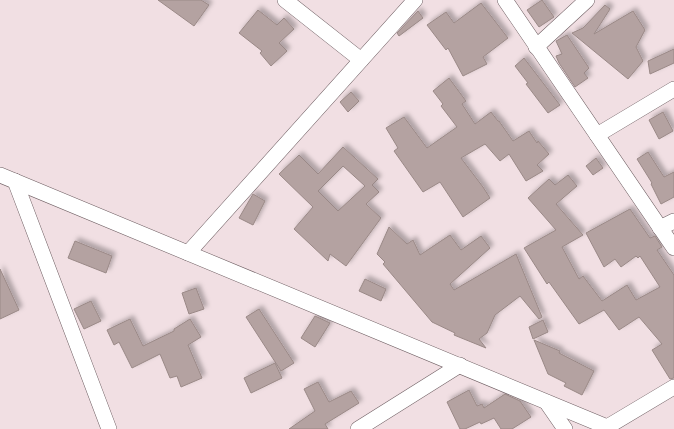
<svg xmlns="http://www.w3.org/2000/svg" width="674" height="429" viewBox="0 0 674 429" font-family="'DejaVu Sans',sans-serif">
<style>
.building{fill:#b4a2a1;stroke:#9a8987;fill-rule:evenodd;filter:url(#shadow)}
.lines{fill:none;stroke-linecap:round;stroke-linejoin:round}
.minor-casing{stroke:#6e5e62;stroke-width:16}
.minor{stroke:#fff;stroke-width:15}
</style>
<defs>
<filter id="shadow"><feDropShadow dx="3.5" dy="-3.5" stdDeviation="2" flood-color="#0004"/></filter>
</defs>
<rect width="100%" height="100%" fill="#f1dfe3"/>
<g class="building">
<path d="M158,0h43l8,5 -15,21z"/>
<path d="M542,0l12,17 -15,10 -12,-17z"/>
<path d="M481,3l27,35 -25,19 4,7 -24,12 -15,-28 -2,2 -19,-25 19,-13 8,11z"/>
<path d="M605,5l5,4 -16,25 39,-23 12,19 -9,17 7,14 -15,18 -56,-46 11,-5z"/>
<path d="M258,10l19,15 7,-7 10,11 -15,14 8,8 -16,15 -11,-13 2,-2 -23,-18z"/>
<path d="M418,11l5,7 -24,18 -2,-3z"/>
<path d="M567,35l22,33 -5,5 4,5 -13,9 -16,-24 -3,-7 6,-2 -6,-13z"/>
<path d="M674,49v14l-24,11 -2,-13z"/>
<path d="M524,58l36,47 -12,8 -22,-29 2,-1 -13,-17z"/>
<path d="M449,78l17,23 -4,3 13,20 16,-12 7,9h1l14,20 16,-10 8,12 1,-2 11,13 -12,11 6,6 -17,10 -17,-27 -9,7 -15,-17 -24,14 22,29 7,11 -27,19 -23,-35 -17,10 -29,-41 4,-3 -12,-20 18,-11 23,31 30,-21 -16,-21 2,-2 -10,-13z"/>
<path d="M351,92l8,9 -11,11 -8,-10z"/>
<path d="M663,112l10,19 -14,8 -10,-19z"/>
<path d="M343,147l35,32 -6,6 7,7 -13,12 15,14 -35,48 -16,-12 -2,7 -34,-32 19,-22 -34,-33 20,-19 19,19zM343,166l22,20 -27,25 -20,-20z"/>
<path d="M648,152l16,25 10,-5v25l-13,7 -10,-20 1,-1 -15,-24z"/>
<path d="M596,158l7,10 -10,7 -7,-9z"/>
<path d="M568,175l9,11 -21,18 27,31 -21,12 17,32 4,-3 19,25 25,-16 9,15 24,-13 -20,-31 -2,2 -2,-2 -15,11 -6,-8 -11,8 -18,-34 44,-24 20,29 5,-2 7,11 -5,3 17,25v103l-4,1 -18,-29 10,-6 -23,-27 -20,13 -15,-20 -25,14 -30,-42 -2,2 -23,-36 32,-18 -28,-32 21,-19 6,6z"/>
<path d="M253,194l12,7 -12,24 -14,-7z"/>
<path d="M389,227l18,17 6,-4 7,15 30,-20 11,15 20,-14 9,12 -40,36 4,6 62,-36 26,63 -3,2 -19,-23 -25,19 -8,18 -8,6 7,9 -32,-13 1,-2 -23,-11 -49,-58 2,-2 -8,-8z"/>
<path d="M75,241l37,15 -6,17 -38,-15z"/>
<path d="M0,269l19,41 -19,9z"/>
<path d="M365,279l21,10 -5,12 -22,-10z"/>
<path d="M196,288l8,21 -15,5 -7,-21z"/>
<path d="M91,301l10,20 -17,8 -10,-20z"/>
<path d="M259,309l35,54 -13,8 -35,-54z"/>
<path d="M315,316l15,7 -15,24 -14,-9z"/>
<path d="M130,319l13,27 31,-15v-2l16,-10 11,18 -13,8 14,33 -21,9 -4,-11 -7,2 -10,-24 -28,14 -13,-26 -5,3 -7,-15z"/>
<path d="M543,320l5,12 -15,7 -4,-12z"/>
<path d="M534,340l26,11 -1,2 35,18 -12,24 -18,-9 2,-3 -18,-9z"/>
<path d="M275,363l7,15 -31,15 -7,-15z"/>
<path d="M318,382l11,20 22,-11 8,12 -34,21 3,5h-39l26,-18 -11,-22z"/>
<path d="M469,390l8,16 5,-2 2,4 21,-14 15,7 11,16 -19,12h-11l-7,-11 -13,6 -1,-2 -15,7h-5l-13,-27z"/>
</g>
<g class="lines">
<g class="minor-casing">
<g id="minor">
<path d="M285,0l76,60"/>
<path d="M505,0l169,248"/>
<path d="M536,47l51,-47"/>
<path d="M597,135l77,-46"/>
<path d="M0,175l607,252 67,-40"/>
<path d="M15,181l94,248"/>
<path d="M660,228l14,-7"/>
<path d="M188,253l227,-253"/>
<path d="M547,403l18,26"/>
<path d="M358,429l102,-64"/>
</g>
</g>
<use href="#minor" class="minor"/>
</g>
</svg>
